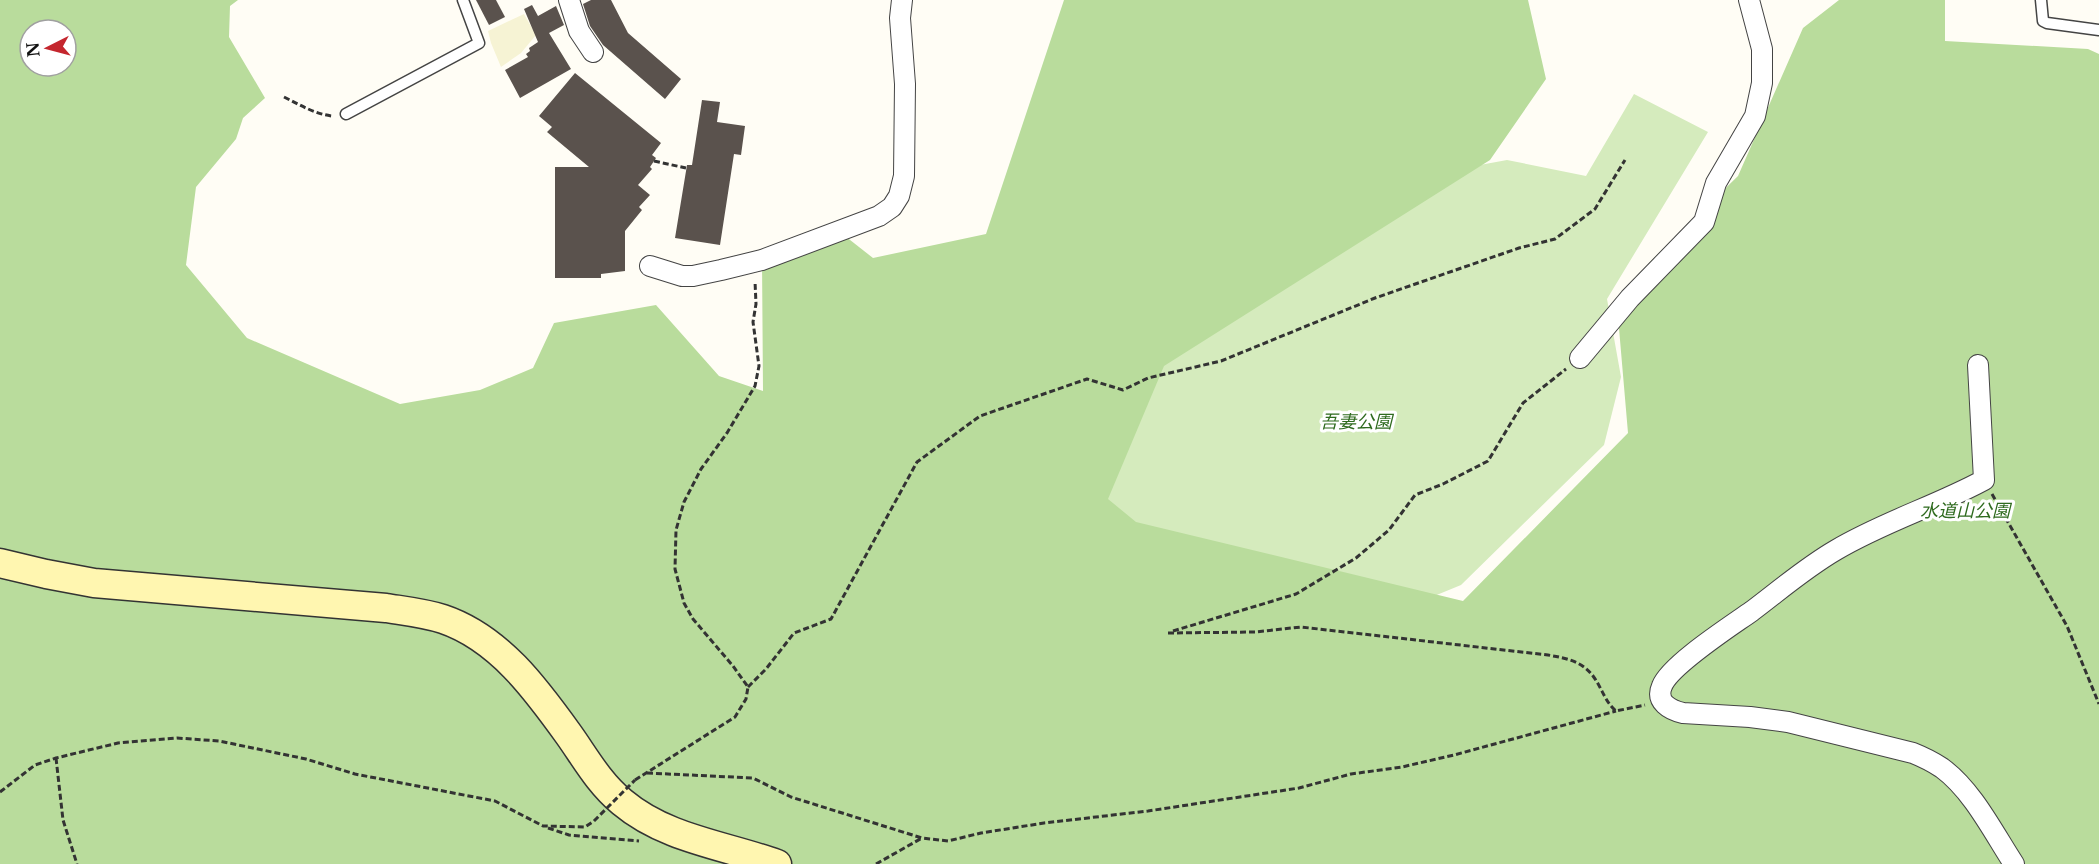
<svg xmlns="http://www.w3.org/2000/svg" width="2099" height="864" viewBox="0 0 2099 864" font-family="'Libre Baskerville','Noto Sans JP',serif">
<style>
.farmland{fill:#f6f3d4}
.green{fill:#d5ebbd}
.forest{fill:#b9dc9c;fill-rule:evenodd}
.building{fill:#5a524d}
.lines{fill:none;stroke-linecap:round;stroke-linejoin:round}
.lane-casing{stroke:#444;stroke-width:13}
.street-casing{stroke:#444;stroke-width:22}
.secondary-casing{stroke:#333;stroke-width:31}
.path{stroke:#333;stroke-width:3;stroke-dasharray:6 3;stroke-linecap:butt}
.lane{stroke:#fff;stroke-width:10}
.street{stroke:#fff;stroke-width:20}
.secondary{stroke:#fff6b0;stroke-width:28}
.path-bridge{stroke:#333;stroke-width:3;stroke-dasharray:6 3;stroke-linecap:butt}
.labels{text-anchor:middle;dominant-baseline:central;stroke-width:6;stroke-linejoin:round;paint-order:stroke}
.park-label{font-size:18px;font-style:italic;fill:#2f6b1f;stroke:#fff}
</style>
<rect width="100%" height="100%" fill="#fffdf5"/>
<path class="farmland" d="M524,14l12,21 -15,18 -20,14 -10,-24 -3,-12z"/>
<path class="green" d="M1634,94l74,38 -101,167 14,78 -17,68 -143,140 -173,71 -316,-146 405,-326 130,-24 79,16z"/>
<path class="forest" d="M0,0h238l-8,6 -1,31 36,61 -22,20 -7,21 -40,48 -10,78 61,73 153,66 80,-14 53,-22 21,-45 102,-18 63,71 44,15 -1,-131 83,-24 28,22 113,-24 78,-234h464l18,79 -56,81 -326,206 -56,133 28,23 327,79 165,-168 -11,-128 34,-44 87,-85 65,-148 36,-28h106v41l143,8 11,5v810h-2099zM30,30h36v36h-36z"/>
<g class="building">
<path d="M476,0h20l9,17 -16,8z"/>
<path d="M591,0h20l17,33 53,46 -16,20 -62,-54 -13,-19 -7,-22z"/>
<path d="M532,5l6,11 18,-10 8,19 -15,8 22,36 -51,29 -15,-28 23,-13 -2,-3 4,-3 -1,-3 9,-6 -14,-33z"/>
<path d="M575,73l86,70 -9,12 4,3 -6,9 2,2 -14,16 12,10 -11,12 3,3 -17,21v40l-24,3v4h-46v-111h34l-42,-35 5,-5 -13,-11z"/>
<path d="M702,100l18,2 -3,20 28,4 -4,29 -7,-1 -14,91 -45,-7 12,-73h5z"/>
</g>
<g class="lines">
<g class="lane-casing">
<g id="lane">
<path d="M2041,0l2,21 4,2 52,7"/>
<path d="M346,114l133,-71 -16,-43"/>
</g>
</g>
<g class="street-casing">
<g id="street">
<path d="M569,0l10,31 14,21"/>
<path d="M650,266l32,10h11l28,-6 41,-10 117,-44 13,-9 7,-11 5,-20 1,-92 -5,-66 2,-18"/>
<path d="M1580,358l50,-60 74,-76 12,-39 39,-67 7,-33v-34l-13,-49"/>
<path d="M1978,365l6,115c-48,26 -101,42 -148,70 -31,18 -56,40 -84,61 -21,15 -82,54 -90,75 -7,16 8,24 21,27l67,4 38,5 125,31c10,4 20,9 29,15 31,23 51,64 72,96"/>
</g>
</g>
<g class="secondary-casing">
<path id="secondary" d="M0,563l46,11 48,9 292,25c19,3 38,5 57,11 56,19 93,70 126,116 17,24 30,48 53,67 44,37 102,43 155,62"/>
</g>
<g class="path">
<path d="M284,97c16,8 31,17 48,19"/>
<path d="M654,161l32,7"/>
<path d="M1992,494l75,132 32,78"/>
<path d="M1173,631l123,-37 60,-36 33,-28 26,-35 28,-11 45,-23 35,-58 43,-34"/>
<path d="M1168,633l87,-1 46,-5 247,28c17,3 34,6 45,21 9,12 12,26 23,35l29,-6"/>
<path d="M748,687l18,-18 28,-36 37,-14 86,-157 63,-46 107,-37 36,11 25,-12 73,-17 154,-63 144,-50 36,-9 40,-30 30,-49"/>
<path d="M56,758l7,62 14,44"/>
<path d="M647,773l106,5 38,19 131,41 26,3 33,-8 63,-10 104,-12 151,-23 52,-14 51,-7 52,-12 162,-44"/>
<path d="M635,780l100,-63 11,-18 2,-12 -15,-21 -40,-47 -9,-16 -9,-34 1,-39 8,-28 17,-33 26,-36 28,-47 4,-20 -6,-44 3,-18 -1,-23"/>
<path d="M0,792l35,-27 21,-7 62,-15 59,-5 42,3 87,18 49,15 140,27 48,25 42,1 9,-6"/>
<path d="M548,828l21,7 70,6"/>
<path d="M876,864l46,-26"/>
</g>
<use href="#lane" class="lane"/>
<use href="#street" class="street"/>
<use href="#secondary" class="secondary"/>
<path class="path-bridge" d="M594,821l41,-41"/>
</g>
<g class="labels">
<g class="park-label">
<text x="1356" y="422">吾妻公園</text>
<text x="1965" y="511">水道山公園</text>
</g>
</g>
<g transform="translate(48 48) rotate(264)"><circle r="28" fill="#ffffff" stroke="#a0a0a0" stroke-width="1.5"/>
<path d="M0-4.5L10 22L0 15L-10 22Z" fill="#c4262e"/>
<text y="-9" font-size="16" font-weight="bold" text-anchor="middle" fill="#111111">N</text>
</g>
</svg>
